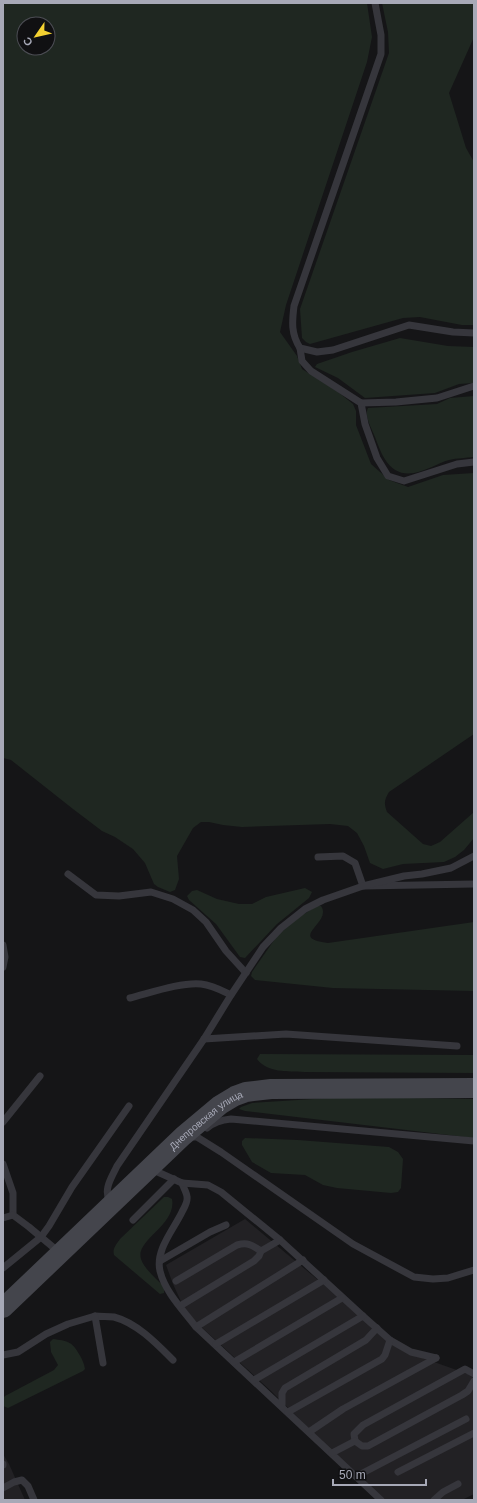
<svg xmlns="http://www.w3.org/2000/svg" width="477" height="1503" viewBox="0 0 477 1503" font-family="Arial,sans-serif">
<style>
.built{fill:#222124}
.green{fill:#1f2721;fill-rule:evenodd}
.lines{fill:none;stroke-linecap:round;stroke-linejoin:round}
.lane{stroke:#36363c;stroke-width:7}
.secondary{stroke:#44454c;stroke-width:20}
.labels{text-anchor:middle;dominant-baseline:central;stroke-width:4;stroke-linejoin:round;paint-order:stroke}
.street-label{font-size:10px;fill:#a7a9b7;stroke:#101012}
</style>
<rect width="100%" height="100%" fill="#151517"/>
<g class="built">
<path d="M245,1219l158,132 65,23 6,5v115l-12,6h-77l-25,-21 -89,-88 -74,-68 -14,-17 -10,-22 -7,-19z"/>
<path d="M3,1454l6,10 16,36h-22z"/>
</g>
<g class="green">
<path d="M3,3h364l5,34 -5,25 -81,243 -6,27 17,24 5,13 36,23 15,12 3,7v14l15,39 18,16 19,7 35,-12 31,-2v261l-85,58c-5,8 -5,12 -2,20l36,32 8,2 9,-4 34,-30v26l-10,12 -9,7 -11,5 -41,2 -20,5 -13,-6 -6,-17 -7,-13 -9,-7 -18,-2 -88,3 -19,-2 -14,-3h-8l-8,6 -16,28 2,23 -4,11 -5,2 -12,-5 -4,-3 -9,-21 -12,-14 -18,-12 -13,-6 -29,-22 -62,-49 -8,-2zM24,24h24v24h-24z"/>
<path d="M382,3h92v34l-25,56 17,55 8,14v163h-12l-42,-8 -17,1 -93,26 -4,-2 -4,-4 -2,-29 89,-256 -1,-21z"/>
<path d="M400,338l48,8 26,1v36l-15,1 -24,9 -70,5 -27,-20 -23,-11 2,-3 35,-12z"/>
<path d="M474,396v61c-8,1 -17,1 -25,3 -11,3 -23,11 -35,13 -24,4 -32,-17 -39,-36 -3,-8 -11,-21 -7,-29l69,-4 13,-6z"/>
<path d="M305,888l7,4 -3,6 -32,26 -32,34 -5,-1 -24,-33 -27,-24 -2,-4 5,-5 5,-1 20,9 22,5h13l14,-7z"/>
<path d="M317,906h4c12,17 -35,32 7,37l146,-21v69l-141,-3 -78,-8 -4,-4 1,-4 25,-36 22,-19z"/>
<path d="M260,1054l214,1v18l-170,-1c-16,-1 -37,1 -47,-13z"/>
<path d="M345,1097l129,2v39l-229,-27 -6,-2 2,-2 11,-4z"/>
<path d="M245,1138l53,2 91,7 9,5 5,7 -2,29 -3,4 -7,1 -54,-5 -14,-3 -18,-10 -34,-2 -19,-11 -10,-17v-4z"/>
<path d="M164,1197h4l4,2c5,26 -37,41 -31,60 3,10 16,20 23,28v6l-4,1 -46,-39c-2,-7 3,-11 6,-16z"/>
<path d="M53,1339c14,2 19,2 26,15 3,5 5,9 6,15l-2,2 -75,37 -5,-2v-8l2,-2 49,-26 4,-5 -7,-13 -1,-10z"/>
</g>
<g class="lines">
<g class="lane">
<path d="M375,3l6,32v19l-87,252c-2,16 -3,28 6,42l17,4 16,-2 76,-25 44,7 21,1"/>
<path d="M300,348l2,13 9,10 50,32 4,21 12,34 11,18 16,5 53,-17 17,-2"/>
<path d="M361,403l35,-1 41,-4 37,-12"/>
<path d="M318,857l25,-1 12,7 8,23 111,-2"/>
<path d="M68,874l28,21 23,1 32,-4 22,7 20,11 13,12 20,29 20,22"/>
<path d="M3,945l2,12 -2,10"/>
<path d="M130,998c20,-5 51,-16 71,-14 11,1 20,6 30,11"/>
<path d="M204,1039l82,-5 171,12"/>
<path d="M3,1122l37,-46"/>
<path d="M207,1128c7,-6 15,-8 24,-9l243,22"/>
<path d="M189,1137h8l24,15 132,92 61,33 19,2 15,-1 26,-8"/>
<path d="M3,1164l10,29v22l16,12 31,26"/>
<path d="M151,1169l31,14c1,4 5,10 5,14 1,5 -3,11 -5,15 -8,17 -27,38 -22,59 5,21 23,39 36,56l185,173"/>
<path d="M182,1183l26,2 13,7 59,48 83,76 27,24 21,12 25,6"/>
<path d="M110,1203c-7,-14 1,-24 7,-37l87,-127 27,-44 32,-48 18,-19 24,-19 18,-9 40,-14 41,-10 18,-2 29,-6 23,-12"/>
<path d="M3,1218l10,-3"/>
<path d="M133,1220l41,-41"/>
<path d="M160,1261l50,-29 16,-7"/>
<path d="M3,1268l38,-31 8,-11 23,-39 57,-81"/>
<path d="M176,1281l61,-36c11,-3 15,0 24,6"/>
<path d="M180,1306l74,-45 5,-5 2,-5 19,-11"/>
<path d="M95,1316c6,1 13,0 19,1 23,6 43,27 59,43"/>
<path d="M196,1327l107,-67"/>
<path d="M216,1344l108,-64"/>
<path d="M3,1355l15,-3 28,-18 22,-10 27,-8 8,47"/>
<path d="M234,1362l108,-64"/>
<path d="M254,1380l109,-64"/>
<path d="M282,1406v-13l3,-5 81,-48 11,-12"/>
<path d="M288,1412l94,-53 3,-4 5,-15"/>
<path d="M309,1432l34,-23 93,-51"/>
<path d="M355,1441l-1,-7 9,-9 102,-56 9,5"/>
<path d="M332,1453l23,-12 7,5h6l94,-51 6,-4 6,-10"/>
<path d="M3,1464v1"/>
<path d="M398,1472l76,-39"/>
<path d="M357,1476l109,-57"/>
<path d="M3,1488l11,-6 8,-2 6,6 6,14"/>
<path d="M434,1500l9,-8 15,-8"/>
</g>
<path class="secondary" id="s1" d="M3,1308l180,-172 37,-31 15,-9 11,-4 25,-3 203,-1"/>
</g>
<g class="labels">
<g class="street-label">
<text stroke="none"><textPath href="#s1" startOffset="277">Днепровская улица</textPath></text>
</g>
</g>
<rect width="477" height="1503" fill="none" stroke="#a7a9b7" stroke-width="8"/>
<g transform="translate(36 36) rotate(236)"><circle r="19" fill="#101012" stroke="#4c4d54"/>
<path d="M0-3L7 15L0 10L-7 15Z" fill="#f4d131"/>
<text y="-6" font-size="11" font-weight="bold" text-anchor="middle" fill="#a7a9b7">С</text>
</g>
<path d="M333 1479v6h93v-6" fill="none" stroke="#a7a9b7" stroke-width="2"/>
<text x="339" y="1479" font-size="12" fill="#a7a9b7" stroke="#101012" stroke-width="3" paint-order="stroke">50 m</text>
</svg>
